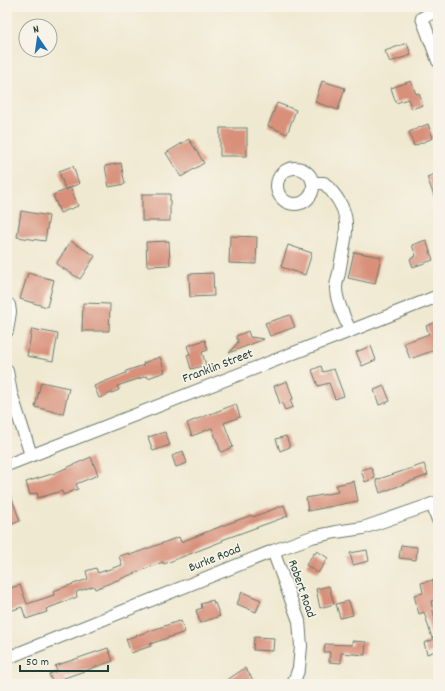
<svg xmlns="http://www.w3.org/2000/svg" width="445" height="691" viewBox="0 0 445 691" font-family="Dekko,sans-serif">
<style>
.building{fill:#d8907a}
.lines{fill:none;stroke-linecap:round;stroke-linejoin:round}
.minor-casing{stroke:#68796b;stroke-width:14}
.minor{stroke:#fff;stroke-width:12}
.labels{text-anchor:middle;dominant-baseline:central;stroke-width:3.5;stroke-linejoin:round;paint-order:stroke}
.street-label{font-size:13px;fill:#1f3d34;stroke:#f7f3e8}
</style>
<rect width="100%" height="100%" fill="#f7f3e8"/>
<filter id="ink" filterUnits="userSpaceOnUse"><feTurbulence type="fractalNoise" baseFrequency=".025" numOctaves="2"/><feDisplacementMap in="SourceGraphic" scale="8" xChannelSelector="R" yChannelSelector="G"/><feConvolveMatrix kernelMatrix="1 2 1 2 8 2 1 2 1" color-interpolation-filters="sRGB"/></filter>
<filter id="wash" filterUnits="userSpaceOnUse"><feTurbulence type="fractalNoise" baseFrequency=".012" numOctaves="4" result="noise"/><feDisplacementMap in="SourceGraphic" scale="16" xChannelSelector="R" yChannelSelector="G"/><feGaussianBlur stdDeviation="0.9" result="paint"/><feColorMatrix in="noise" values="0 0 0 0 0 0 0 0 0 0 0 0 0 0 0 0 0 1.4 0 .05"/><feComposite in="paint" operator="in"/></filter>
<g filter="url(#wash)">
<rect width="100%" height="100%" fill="#f0e9d1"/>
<g id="blocks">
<g class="building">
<path d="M407,43l4,12 -21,7 -5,-11z"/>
<path d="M322,81l23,7 -7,22 -23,-8z"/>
<path d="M411,81l5,13 3,-1 4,12 -11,4 -4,-10 -12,4 -5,-15z"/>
<path d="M277,103l19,7 -9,24 -19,-8z"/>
<path d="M428,124l5,14 -19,8 -5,-14z"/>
<rect x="220" y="128" width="27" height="28"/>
<path d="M189,139l15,24 -23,14 -15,-24z"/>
<path d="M121,163l4,21 -16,3 -4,-21z"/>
<path d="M73,166l6,18 -14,5 -6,-18z"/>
<path d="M438,173v31h-1l-10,-27z"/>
<path d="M71,188l7,18 -18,7 -7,-18z"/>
<rect x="142" y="194" width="28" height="27"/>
<path d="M21,211l28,5 -4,25 -28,-4z"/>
<path d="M230,236l27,1 -1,27 -27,-1z"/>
<path d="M426,240l7,20 -20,7 -3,-8 6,-3 -4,-11z"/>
<path d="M71,241l24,15 -15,23 -24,-15z"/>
<path d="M169,241l1,24 -23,1 -1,-24z"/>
<path d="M288,245l24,8 -7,22 -24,-8z"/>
<path d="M354,252l27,5 -6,27 -27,-6z"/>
<path d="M28,273l26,7 -7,27 -27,-8z"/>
<path d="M213,273l1,23 -24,1 -1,-23z"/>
<path d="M83,303l27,1 -1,27h-27z"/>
<path d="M290,315l5,12 -25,9 -5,-13z"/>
<path d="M438,321v34h-1l-2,-5 -25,9 -6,-16 25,-9 -3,-8z"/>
<path d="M32,329l26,5 -5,27 -26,-5z"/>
<path d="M248,331l2,6 14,2 -35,14 9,-11 -2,-6z"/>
<path d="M205,340l3,10 -6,2 4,13 -15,4 -4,-14 3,-1 -3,-8z"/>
<path d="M371,346l5,14 -14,6 -6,-14z"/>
<path d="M160,357l5,15 -17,6 -1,-2 -30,10 2,4 -20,8 -5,-12 32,-13v-2l18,-6 -1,-2z"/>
<path d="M321,366l2,6 11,-3 10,27 -9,3 -6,-16 -11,3 -6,-16z"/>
<path d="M287,381l6,18 -3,1 3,7 -8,3 -3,-7 -2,1 -6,-18z"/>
<path d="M41,382l28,6 -6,26 -28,-7z"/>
<path d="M384,386l6,15 -11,4 -5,-15z"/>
<path d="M236,404l4,13 -16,6 9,24 -12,5 -9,-24 -20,8 -5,-13z"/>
<path d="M165,432l5,13 -17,6 -5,-14z"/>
<path d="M286,436l4,11 -10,4 -4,-12z"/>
<path d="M183,451l4,12 -11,4 -4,-11z"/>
<path d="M91,457l7,18 -22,9 2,5 -15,6 -1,-4 -24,7 -1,-5 -7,2 -4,-13 29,-9z"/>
<path d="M424,464l4,11 -48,18 -4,-13z"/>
<path d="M371,467l4,11 -10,4 -4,-12z"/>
<path d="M354,481l4,20 -50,10 -2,-13 32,-6 -2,-7z"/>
<path d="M7,488h1l12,33 -13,5z"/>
<path d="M284,505l4,11 -66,24 1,1 -59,23 -1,-2 -68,27 -1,-3 -18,6 1,5 -31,12 1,3 -21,7 -4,-12 -15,5v-23l13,-4 7,19 27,-9 -1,-4 35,-12 -2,-8 10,-3 2,5 24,-8 -3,-9 10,-3 1,2 49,-18 2,5 46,-18 25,-9 1,2z"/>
<path d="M401,545l16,2 -1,13 -17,-2z"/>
<path d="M367,550l2,11 -16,4 -3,-12z"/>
<path d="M317,551l11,7 -10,15 -12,-8 8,-12 1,1z"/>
<path d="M433,580l4,20 -6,1 7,35 -6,2 -8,-26 -5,2 -5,-19 9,-2 -2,-10z"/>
<path d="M329,586l5,18 -14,4 -4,-19z"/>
<path d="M242,592l19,8 -5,12 -19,-8z"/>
<path d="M213,600l1,4 1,-1 5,13 -20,7 -4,-13 6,-2 -1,-4z"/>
<path d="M349,601l4,14 -13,3 -4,-14z"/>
<path d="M179,622l2,-1 4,11 -35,12 1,2 -20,7 -5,-14 53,-18z"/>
<path d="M254,637l20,1 -1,13 -20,-1z"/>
<path d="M438,638v12l-11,4 -3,-11z"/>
<path d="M352,641l14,1 -1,13 -24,-2v10l-12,-1 1,-10h-6l1,-8 27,1z"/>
<path d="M108,648l5,13 -49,17 3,6h-14l-4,-10 8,-3 -2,-5z"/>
<path d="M245,668l11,16h-35z"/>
</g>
</g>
</g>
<g filter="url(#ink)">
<use href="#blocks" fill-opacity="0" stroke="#68796b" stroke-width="1"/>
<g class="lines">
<g class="minor-casing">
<g id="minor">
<path d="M438,10l-16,8 16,43"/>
<circle cx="295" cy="186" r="18"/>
<path d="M313,183h11c33,32 21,50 15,90 -1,4 -3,10 -3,15 0,14 9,30 14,43"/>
<path d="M7,305h2l1,7 -3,19"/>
<path d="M7,371l4,22 20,62"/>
<path d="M7,465l343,-134 88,-35"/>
<path d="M432,504l6,16"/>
<path d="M273,551l26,70 2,25 -2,22 -6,16"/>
<path d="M7,658l266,-107 39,-14 24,-5 27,-4 75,-26"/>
</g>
</g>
<use href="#minor" class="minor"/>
</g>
</g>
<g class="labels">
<g class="street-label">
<text transform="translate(218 367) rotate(-21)">Franklin Street</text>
<text transform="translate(215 559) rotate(-22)">Burke Road</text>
<text transform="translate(301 589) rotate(71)">Robert Road</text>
</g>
</g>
<rect width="445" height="691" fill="none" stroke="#f7f3e8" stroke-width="24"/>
<g transform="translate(38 38) rotate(347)"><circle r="19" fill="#f7f3e8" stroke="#a1aaa0"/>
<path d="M0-3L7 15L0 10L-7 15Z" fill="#1f6fb2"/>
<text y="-6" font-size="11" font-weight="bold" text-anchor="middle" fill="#1f3d34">N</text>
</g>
<path d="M20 665v6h88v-6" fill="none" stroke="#1f3d34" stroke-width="2"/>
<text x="26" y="665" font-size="12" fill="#1f3d34" stroke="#f7f3e8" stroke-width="3" paint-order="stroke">50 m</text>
</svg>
